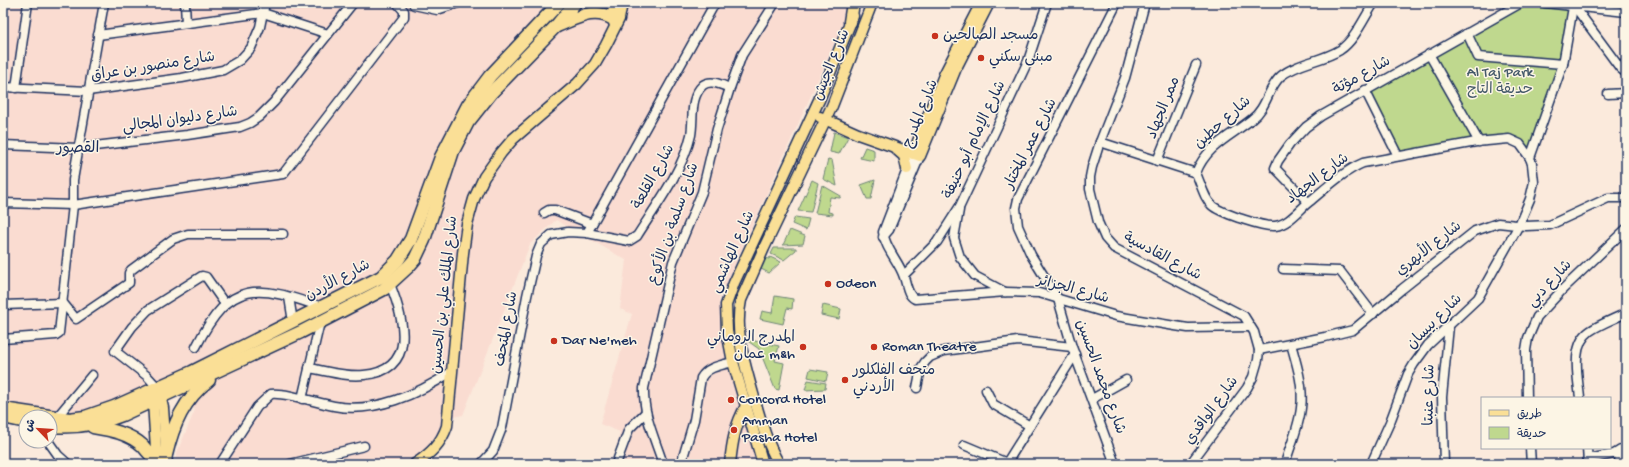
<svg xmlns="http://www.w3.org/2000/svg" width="1629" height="467" viewBox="0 0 1629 467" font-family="'Gochi Hand','Playpen Sans Arabic',sans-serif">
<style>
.built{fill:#fadcd1}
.green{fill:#bfd88e;stroke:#6d8476}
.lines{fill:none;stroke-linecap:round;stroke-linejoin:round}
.minor-casing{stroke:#1b2f5e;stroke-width:11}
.major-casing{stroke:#1b2f5e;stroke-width:13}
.highway-casing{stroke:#1b2f5e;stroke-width:15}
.minor{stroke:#fcf5e5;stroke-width:8}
.major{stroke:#fadf96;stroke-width:10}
.highway{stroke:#fadf96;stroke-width:12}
.poi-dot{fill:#c8321e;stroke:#fcf5e5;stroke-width:1.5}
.labels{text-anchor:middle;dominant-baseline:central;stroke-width:3;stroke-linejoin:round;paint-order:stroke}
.poi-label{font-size:15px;fill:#1b2f5e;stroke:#fcf5e5;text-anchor:start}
.street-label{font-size:15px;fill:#1b2f5e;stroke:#fcf5e5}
.park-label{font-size:15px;fill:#44596a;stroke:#fcf5e5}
.neighbourhood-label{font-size:16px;fill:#1b2f5e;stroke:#fcf5e5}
</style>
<rect width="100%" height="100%" fill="#fbeadc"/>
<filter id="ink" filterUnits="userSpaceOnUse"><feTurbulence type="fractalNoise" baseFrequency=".025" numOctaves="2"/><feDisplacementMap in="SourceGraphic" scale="8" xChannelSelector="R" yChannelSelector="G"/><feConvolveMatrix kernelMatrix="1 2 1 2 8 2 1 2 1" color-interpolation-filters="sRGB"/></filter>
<g filter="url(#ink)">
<path class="built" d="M3,3h847l-11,30 -120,267 10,69 28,95h-144l7,-32 -20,-8 32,-110 -12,-5 6,-49 -70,-40 -26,24 -67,171 -16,3 -17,33 -15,13h-239v-9l19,-45 -30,-32 -76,42 -86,-14z"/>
<g class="green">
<path d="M1523,3l53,7 -8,54 -35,98 -22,-24 -111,18 -30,-64z"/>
<path d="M834,132l14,5 -9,17 -9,-2z"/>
<path d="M865,147l9,3v11l-14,-3z"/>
<path d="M828,159l4,1 5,26 -14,-7z"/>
<path d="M812,180l6,3 -7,29 -13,-1z"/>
<path d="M875,180l-4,19h-4l-6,-14z"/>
<path d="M822,185l19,11 -1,2 -10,-1 -2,15 5,1v2l-18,-2z"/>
<path d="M795,217l14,2 -3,11 -14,-6z"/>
<path d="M790,230l15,6 -2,8 -20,1z"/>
<path d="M774,248h22v2l-12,10 -13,-6z"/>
<path d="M770,257l11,5 -12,11 -8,-4 4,-11 4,1z"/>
<path d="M775,296l18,3 -1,10 -5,-1 -4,16 -23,-5 2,-8 10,2z"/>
<path d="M823,305l18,4 -2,10 -18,-4z"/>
<path d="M745,339l34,7 -4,15 9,2 -5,27 -4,-1 -16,-40z"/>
<path d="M810,369l18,3 -2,9 -18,-4z"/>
<path d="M808,380l18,3 -1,6 -20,1z"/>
</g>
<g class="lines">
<g class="minor-casing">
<g id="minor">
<path d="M185,3l1,20"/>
<path d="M1145,3l-20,75 -25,64 -8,25 -2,10v12l8,33 7,16 9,10 130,68 10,16 5,18 -1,10 -5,17 -6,11 -57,76"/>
<path d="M1545,3l81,9"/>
<path d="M414,5l23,5 21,-7"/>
<path d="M1575,7l45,61 6,5"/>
<path d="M1467,33l11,24 85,7"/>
<path d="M98,35l165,-22 65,21"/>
<path d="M1429,54l50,88"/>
<path d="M3,87l85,4 94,-13 41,-8 17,-10 11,-12 9,-21 5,-24"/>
<path d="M16,88l12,-85"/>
<path d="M1365,90l33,66"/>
<path d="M1608,94l18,-1"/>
<path d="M1100,142l96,31"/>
<path d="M3,145l75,3 109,-13 53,-8 10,-4 9,-6 15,-15 79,-99"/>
<path d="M913,154l-30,78c2,17 16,29 21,45 3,8 3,18 11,22l91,-7 33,1 77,23 59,10 13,2 62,-1"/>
<path d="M1530,158l33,-94 10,-57 -3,-4"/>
<path d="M1157,161l39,-96"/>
<path d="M1196,173c13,32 9,33 43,45 10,3 25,9 36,8 14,-2 24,-16 34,-24 17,-14 35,-31 54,-39l113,-21 33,-3 11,5 10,14 2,6 2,18 -4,17 -11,26 -41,73 -50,47 -14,19 -6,10 -18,48 -19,42"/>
<path d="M1196,173c10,-27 35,-37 56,-54 15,-11 16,-32 29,-43 16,-13 41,-15 59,-26 15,-10 24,-32 34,-47"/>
<path d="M1308,202l-33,-34 3,-7 12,-17 16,-17 15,-11 200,-113"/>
<path d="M3,203l70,2 210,-31 121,-157v-6l-7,-8"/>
<path d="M959,210l-5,28 6,19 15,19 30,16"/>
<path d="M544,213l5,-3h6l37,14"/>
<path d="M587,233l128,-230"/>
<path d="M883,237l6,-7 31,-74"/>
<path d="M1283,269l57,2 33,43"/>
<path d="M904,275l33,-33 23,-36 68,-145 19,-58"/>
<path d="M289,297l4,25"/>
<path d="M3,305l60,-2 13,16 53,-36v-10l2,-3 42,-31 15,-5h95"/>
<path d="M3,339l53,-4 3,-2 14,-128v-25l31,-177"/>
<path d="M196,347c35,-69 61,-62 126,-40"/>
<path d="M1259,350l66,-13 28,-7 49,-41 73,-58 23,-8 28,3 24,-1 58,-27h18"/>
<path d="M309,368c18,3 37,9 55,7 54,-5 40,-56 26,-91"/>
<path d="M158,388l-11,-12 -32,-25 17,-24 16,-17 54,-34 4,1 19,27"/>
<path d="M917,388l4,-20 4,-6 5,-5 14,-6 74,-10 54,6"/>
<path d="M986,390l7,14 37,22"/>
<path d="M1527,398l-1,-48 2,-12 9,-21 27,-29 62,-59"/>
<path d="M1580,398c-2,-20 -10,-53 10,-67 10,-7 24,-12 36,-18"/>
<path d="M302,399l18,-77"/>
<path d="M1092,399l34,-19"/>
<path d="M57,417l35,-42"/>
<path d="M48,441l10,14 10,9"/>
<path d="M964,445l43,18"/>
<path d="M1530,448l1,16"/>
<path d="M1587,448l1,15"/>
<path d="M1588,459l26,-5 12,-7"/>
<path d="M220,464l37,-57 14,-13c15,-2 46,9 63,12 39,8 85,-12 117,-34"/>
<path d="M290,464l74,-18"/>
<path d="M481,464l12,-13 9,-23 25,-132 9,-40 5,-12 10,-9 17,-3 19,1 42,8 8,-5c19,-30 46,-66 54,-101 3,-16 -2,-37 12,-50 8,-6 19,0 27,3"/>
<path d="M616,464l13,-35 17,-17"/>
<path d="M663,464c-8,-25 -20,-49 -19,-76l29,-126 29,-70 15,-63 13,-41 12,-33 33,-52"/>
<path d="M681,464l13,-44 7,-42c6,-11 20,-13 32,-16"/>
<path d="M1006,464l69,-110"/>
<path d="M1115,464l-43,-117 -14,-48 -27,-44 -13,-29 -2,-18 2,-9 99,-196"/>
<path d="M1285,464c5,-18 14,-37 16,-56 3,-21 -4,-43 -10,-64"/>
<path d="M1444,464l-2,-67 7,-71"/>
<path d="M1619,464l1,-13"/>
</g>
</g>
<g class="major-casing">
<g id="major">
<path d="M614,3l-1,16 2,7"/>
<path d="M820,117l38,17 62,22 36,-88 33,-65"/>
<path d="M896,149l8,7 3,13"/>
<path d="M913,154l31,-79 37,-72"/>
<path d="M159,391l4,17 4,56"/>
<path d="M151,394l2,8 4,62"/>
<path d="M415,464c15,-10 26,-20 32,-38l16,-173 4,-29 7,-25 10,-22 17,-24 12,-14 64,-55 18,-20 11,-19 13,-26 3,-16"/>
<path d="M730,464c2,-21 5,-39 16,-58"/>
<path d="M763,464l-30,-102 -6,-31 -1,-26 8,-22 85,-183 34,-84"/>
<path d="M779,464c-13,-22 -19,-46 -26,-70 -8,-29 -19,-62 -12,-94l23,-52 68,-142 40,-103"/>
</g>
</g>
<g class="highway-casing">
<g id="highway">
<path d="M850,22l3,-19"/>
<path d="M557,26c20,-8 37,-19 56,-7"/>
<path d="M3,409l66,10 16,-2 29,-10 78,-35 189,-95 17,-17 13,-21 30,-82 27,-52 22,-29 69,-73"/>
<path d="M3,417l23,5"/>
<path d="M50,426c26,2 48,-1 72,-11l179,-83 83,-43 24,-22 7,-8 9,-19 29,-89 15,-29 23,-29 65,-67 19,-23"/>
<path d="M93,427c18,3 36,6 50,19 4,5 8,10 13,14"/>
<path d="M166,455c7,-30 18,-56 43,-75"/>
</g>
</g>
<use href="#minor" class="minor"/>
<use href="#major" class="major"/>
<use href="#highway" class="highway"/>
</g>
</g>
<g class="poi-dot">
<circle cx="935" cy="36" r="4"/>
<circle cx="981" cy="58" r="4"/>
<circle cx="828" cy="284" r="4"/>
<circle cx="554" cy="341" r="4"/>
<circle cx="803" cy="347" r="4"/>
<circle cx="874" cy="347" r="4"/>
<circle cx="845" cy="380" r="4"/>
<circle cx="731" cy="400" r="4"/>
<circle cx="734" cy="430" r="4"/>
</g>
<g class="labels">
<g class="poi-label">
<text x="943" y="36">مسجد الصالحين</text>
<text x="989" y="58">مبنى سكني</text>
<text x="836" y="284">Odeon</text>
<text x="795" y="338" text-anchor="end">المدرج الروماني<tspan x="795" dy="17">عمان m&amp;h</tspan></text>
<text x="562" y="341">Dar Ne'meh</text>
<text x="882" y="347">Roman Theatre</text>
<text x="853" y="371">متحف الفلكلور<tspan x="853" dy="17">الأردني</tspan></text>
<text x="739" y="400">Concord Hotel</text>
<text x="742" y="421">Amman<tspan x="742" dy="17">Pasha Hotel</tspan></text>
</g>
<g class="street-label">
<text transform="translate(832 65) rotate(-68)">شارع الجيش</text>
<text transform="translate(153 67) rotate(-9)">شارع منصور بن عراق</text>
<text transform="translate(1362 76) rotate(-29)">شارع مؤتة</text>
<text transform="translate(1164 108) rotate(-68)">ممر الجهاد</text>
<text transform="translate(921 114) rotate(-68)">شارع المدرج</text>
<text transform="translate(180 120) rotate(-8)">شارع دليوان المجالي</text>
<text transform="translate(1223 123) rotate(-42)">شارع حطين</text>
<text transform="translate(975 140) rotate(-65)">شارع الإمام أبو حنيفة</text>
<text transform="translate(1031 144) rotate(-63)">شارع عمر المختار</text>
<text transform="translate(654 177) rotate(-61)">شارع القلعة</text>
<text transform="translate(1318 179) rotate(-37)">شارع الجهاد</text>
<text transform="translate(674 224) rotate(-71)">شارع سلمة بن الأكوع</text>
<text transform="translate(1429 249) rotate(-38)">شارع الأبهري</text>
<text transform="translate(733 252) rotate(-66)">شارع الهاشمي</text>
<text transform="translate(1162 257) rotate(28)">شارع القادسية</text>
<text transform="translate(338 281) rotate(-28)">شارع الأردن</text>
<text transform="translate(1550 284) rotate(-47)">شارع دبي</text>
<text transform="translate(1073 290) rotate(15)">شارع الجزائر</text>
<text transform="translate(445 295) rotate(-84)">شارع الملك علي بن الحسين</text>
<text transform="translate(1435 322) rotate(-45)">شارع بيسان</text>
<text transform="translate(507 329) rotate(-80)">شارع المتحف</text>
<text transform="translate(1100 377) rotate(70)">شارع محمد الحسين</text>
<text transform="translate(1430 395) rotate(-89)">شارع عنبتا</text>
<text transform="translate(1212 411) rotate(-54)">شارع الواقدي</text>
</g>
<g class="park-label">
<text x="1500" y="73">Al Taj Park<tspan x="1500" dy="17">حديقة التاج</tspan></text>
</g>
<g class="neighbourhood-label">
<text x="78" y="149">القصور</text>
</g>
</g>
<rect width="1629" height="467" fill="none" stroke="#fcf5e5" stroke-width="16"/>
<rect x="8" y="8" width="1613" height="451" fill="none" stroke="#1b2f5e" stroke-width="1.5" filter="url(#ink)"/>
<rect x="1481" y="397" width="130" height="52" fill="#fcf5e5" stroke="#a2a6af"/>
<rect x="1489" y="410" width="20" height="6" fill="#fadf96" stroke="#a2a6af"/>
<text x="1517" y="417" font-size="12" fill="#1b2f5e">طريق</text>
<rect x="1489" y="427" width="20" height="12" fill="#bfd88e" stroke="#a2a6af"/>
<text x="1517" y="437" font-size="12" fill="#1b2f5e">حديقة</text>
<g transform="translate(38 429) rotate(295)"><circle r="19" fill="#fcf5e5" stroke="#a2a6af"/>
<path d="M0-3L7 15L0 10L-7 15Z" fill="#c8321e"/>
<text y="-6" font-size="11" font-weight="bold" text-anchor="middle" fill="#1b2f5e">ش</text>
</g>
</svg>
